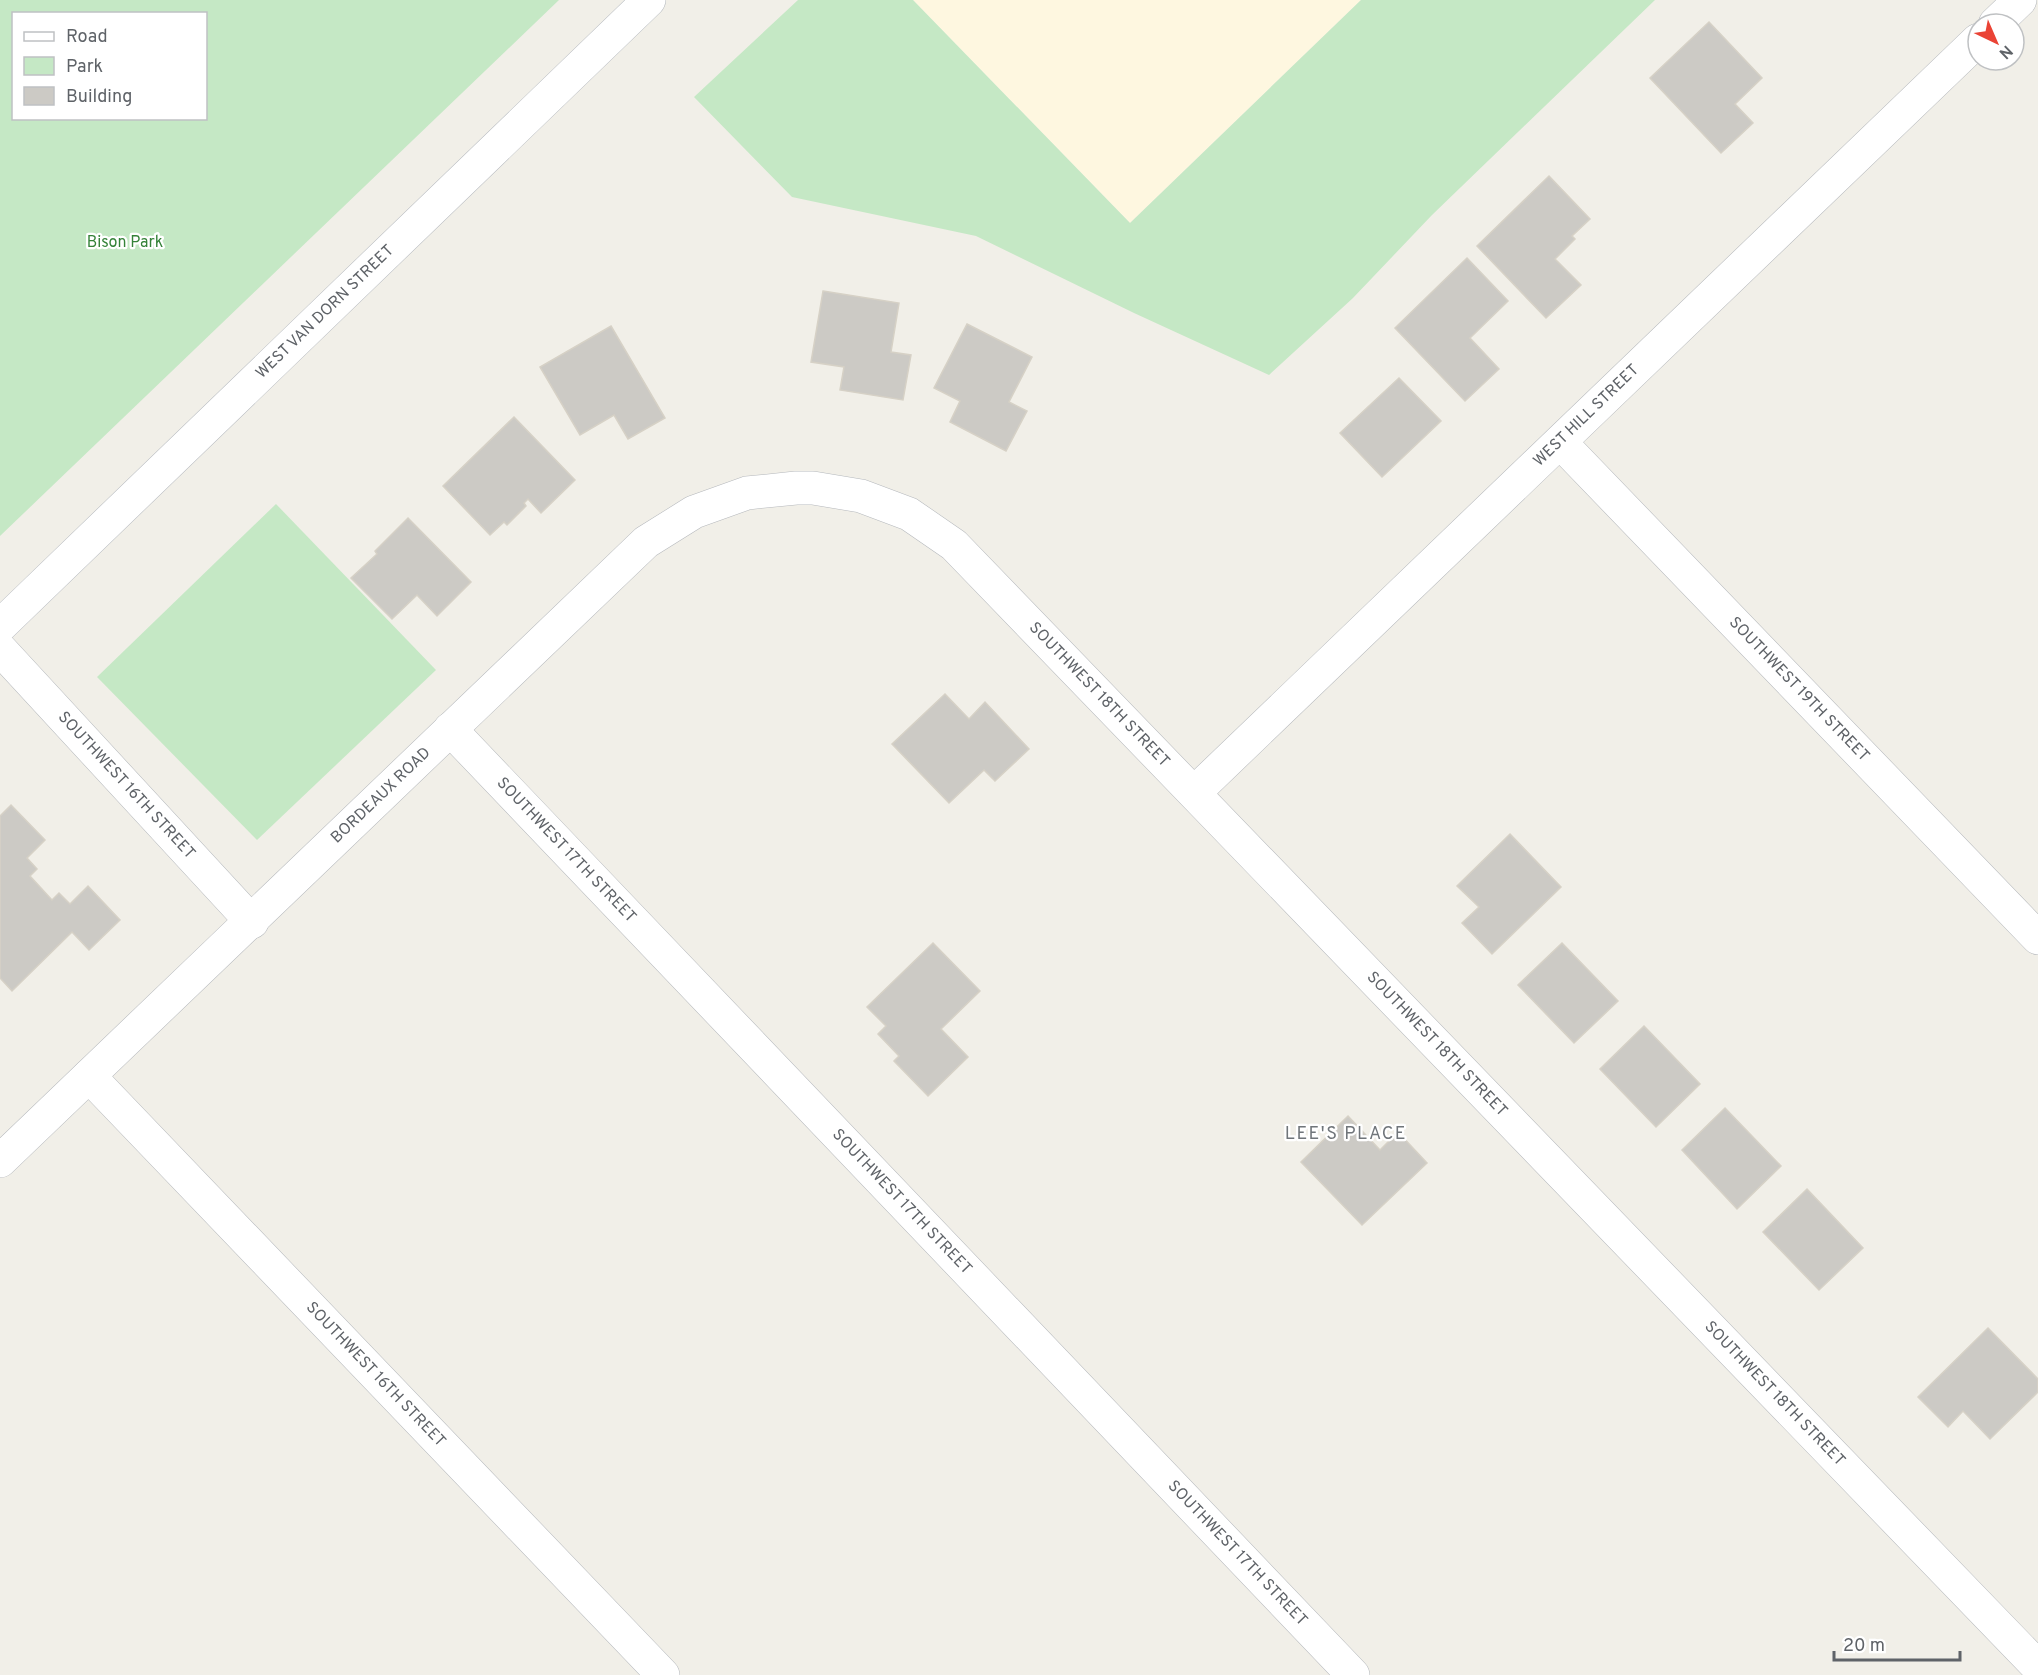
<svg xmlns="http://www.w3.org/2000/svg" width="2038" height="1675" viewBox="0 0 2038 1675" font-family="Overpass,sans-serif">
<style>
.commercial{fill:#fef7e0}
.green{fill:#c5e8c5;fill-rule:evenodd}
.building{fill:#cccac5;stroke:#d6d1c6;stroke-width:1.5}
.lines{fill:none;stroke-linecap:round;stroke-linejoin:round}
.minor-casing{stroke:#b5b8bc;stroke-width:34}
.secondary-casing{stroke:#b6babf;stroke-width:34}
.minor{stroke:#fff;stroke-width:33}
.secondary{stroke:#fff;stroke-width:33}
.labels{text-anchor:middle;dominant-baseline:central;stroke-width:4.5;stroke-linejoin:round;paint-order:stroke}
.park-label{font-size:16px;fill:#348238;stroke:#fff}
.street-label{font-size:16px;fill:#5f6368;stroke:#fff}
.neighbourhood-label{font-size:18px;letter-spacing:1.5px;fill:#70757a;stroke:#fff}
</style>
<rect width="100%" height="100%" fill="#f1efe8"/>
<path class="commercial" d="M913,0h448l-231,223z"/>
<g class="green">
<path d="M0,0h559l-559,536zM14,14h192v104h-192z"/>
<path d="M798,0h115l217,223 231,-223h294l-223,215 -79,83 -84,77 -135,-62 -158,-77 -184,-39 -98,-100z"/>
<path d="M276,504l160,166 -179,170 -160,-163z"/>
</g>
<g class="building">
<path d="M1709,22l53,56 -27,26 18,19 -32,30 -71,-75z"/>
<path d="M1549,176l41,43 -18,17 3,3 -20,20 26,26 -35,33 -69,-72z"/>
<path d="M1467,258l41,43 -38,37 29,31 -34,32 -70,-73z"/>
<path d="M823,291l76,12 -8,49 20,3 -8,45 -63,-10 4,-23 -33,-5z"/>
<path d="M967,324l65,33 -23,45 18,9 -21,40 -56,-29 10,-21 -26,-13z"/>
<path d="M611,326l54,92 -37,21 -14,-24 -34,20 -40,-68z"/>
<path d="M1399,378l42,43 -59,56 -42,-44z"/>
<path d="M514,417l61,63 -34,33 -13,-14 -4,4 2,3 -19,19 -3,-3 -14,13 -47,-49z"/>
<path d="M408,518l63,64 -34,34 -20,-21 -25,24 -41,-41 26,-24 -2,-3z"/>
<path d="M945,694l24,25 16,-17 44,47 -34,32 -11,-11 -35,33 -57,-59z"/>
<path d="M11,805l34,35 -18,18 10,11 -7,7 22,24 7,-7 11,11 18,-18 32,34 -31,30 -17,-18 -60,59 -12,-13v-162z"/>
<path d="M1510,834l51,53 -69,67 -30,-31 17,-16 -22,-21z"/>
<path d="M933,943l47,48 -39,38 27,28 -40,39 -34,-35 5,-5 -21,-22 8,-8 -19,-19z"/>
<path d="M1562,943l56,58 -44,42 -56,-58z"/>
<path d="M1644,1026l56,58 -44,43 -56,-58z"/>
<path d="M1725,1108l56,58 -44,43 -55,-59z"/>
<path d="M1348,1116l32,34 18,-18 29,31 -65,62 -61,-63z"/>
<path d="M1807,1189l56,59 -44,42 -56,-58z"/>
<path d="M1988,1328l50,51v13l-48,47 -27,-28 -15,16 -30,-30z"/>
</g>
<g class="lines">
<g class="minor-casing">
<g id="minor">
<path d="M1995,24l25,-24"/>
<path id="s1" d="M1560,442l478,496"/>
<path id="s2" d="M0,649l252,273"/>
<path id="s3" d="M450,729l903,946"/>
<path id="s4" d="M1195,792l783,-752"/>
<path id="s5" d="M89,1076l574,599"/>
<path id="s6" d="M0,1161l646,-619 48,-30 53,-19 49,-5h17l48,8 48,18 45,31 1084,1122"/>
</g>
</g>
<g class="secondary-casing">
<g id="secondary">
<path id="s7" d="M0,626l649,-626"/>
</g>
</g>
<use href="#minor" class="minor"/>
<use href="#secondary" class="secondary"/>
</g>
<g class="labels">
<g class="park-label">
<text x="125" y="243">Bison Park</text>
</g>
<g class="street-label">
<text stroke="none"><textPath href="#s7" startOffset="452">WEST VAN DORN STREET</textPath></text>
<text stroke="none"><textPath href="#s4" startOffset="543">WEST HILL STREET</textPath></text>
<text stroke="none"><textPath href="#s1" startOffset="344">SOUTHWEST 19TH STREET</textPath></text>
<text stroke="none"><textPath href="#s6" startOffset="1437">SOUTHWEST 18TH STREET</textPath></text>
<text stroke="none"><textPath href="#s2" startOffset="186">SOUTHWEST 16TH STREET</textPath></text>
<text stroke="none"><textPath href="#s6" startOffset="528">BORDEAUX ROAD</textPath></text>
<text stroke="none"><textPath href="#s3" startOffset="168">SOUTHWEST 17TH STREET</textPath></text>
<text stroke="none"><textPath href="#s6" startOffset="1923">SOUTHWEST 18TH STREET</textPath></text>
<text stroke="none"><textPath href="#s3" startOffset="654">SOUTHWEST 17TH STREET</textPath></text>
<text stroke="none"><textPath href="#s5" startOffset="414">SOUTHWEST 16TH STREET</textPath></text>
<text stroke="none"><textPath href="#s6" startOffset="2409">SOUTHWEST 18TH STREET</textPath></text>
<text stroke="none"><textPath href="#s3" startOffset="1140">SOUTHWEST 17TH STREET</textPath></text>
</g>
<g class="neighbourhood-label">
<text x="1346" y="1134">LEE'S PLACE</text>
</g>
</g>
<rect x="12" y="12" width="195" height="108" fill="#ffffff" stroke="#bfc1c3" stroke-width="1.5"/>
<rect x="24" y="32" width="30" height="9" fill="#ffffff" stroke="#bfc1c3" stroke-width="1.5"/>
<text x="66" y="42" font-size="18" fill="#5f6368">Road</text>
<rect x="24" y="57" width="30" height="18" fill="#c5e8c5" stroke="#bfc1c3" stroke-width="1.5"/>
<text x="66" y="72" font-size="18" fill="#5f6368">Park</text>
<rect x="24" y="87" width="30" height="18" fill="#cccac5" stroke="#bfc1c3" stroke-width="1.5"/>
<text x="66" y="102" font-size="18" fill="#5f6368">Building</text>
<g transform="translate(1996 42) rotate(136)"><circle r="28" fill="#ffffff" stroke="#bfc1c3" stroke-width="1.5"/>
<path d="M0-4.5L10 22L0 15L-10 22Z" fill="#ea4335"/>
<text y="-9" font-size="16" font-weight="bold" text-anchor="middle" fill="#5f6368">N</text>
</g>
<path d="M1834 1651v9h126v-9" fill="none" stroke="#5f6368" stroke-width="3"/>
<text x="1843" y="1651" font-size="18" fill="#5f6368" stroke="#ffffff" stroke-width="4.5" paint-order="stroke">20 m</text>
</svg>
